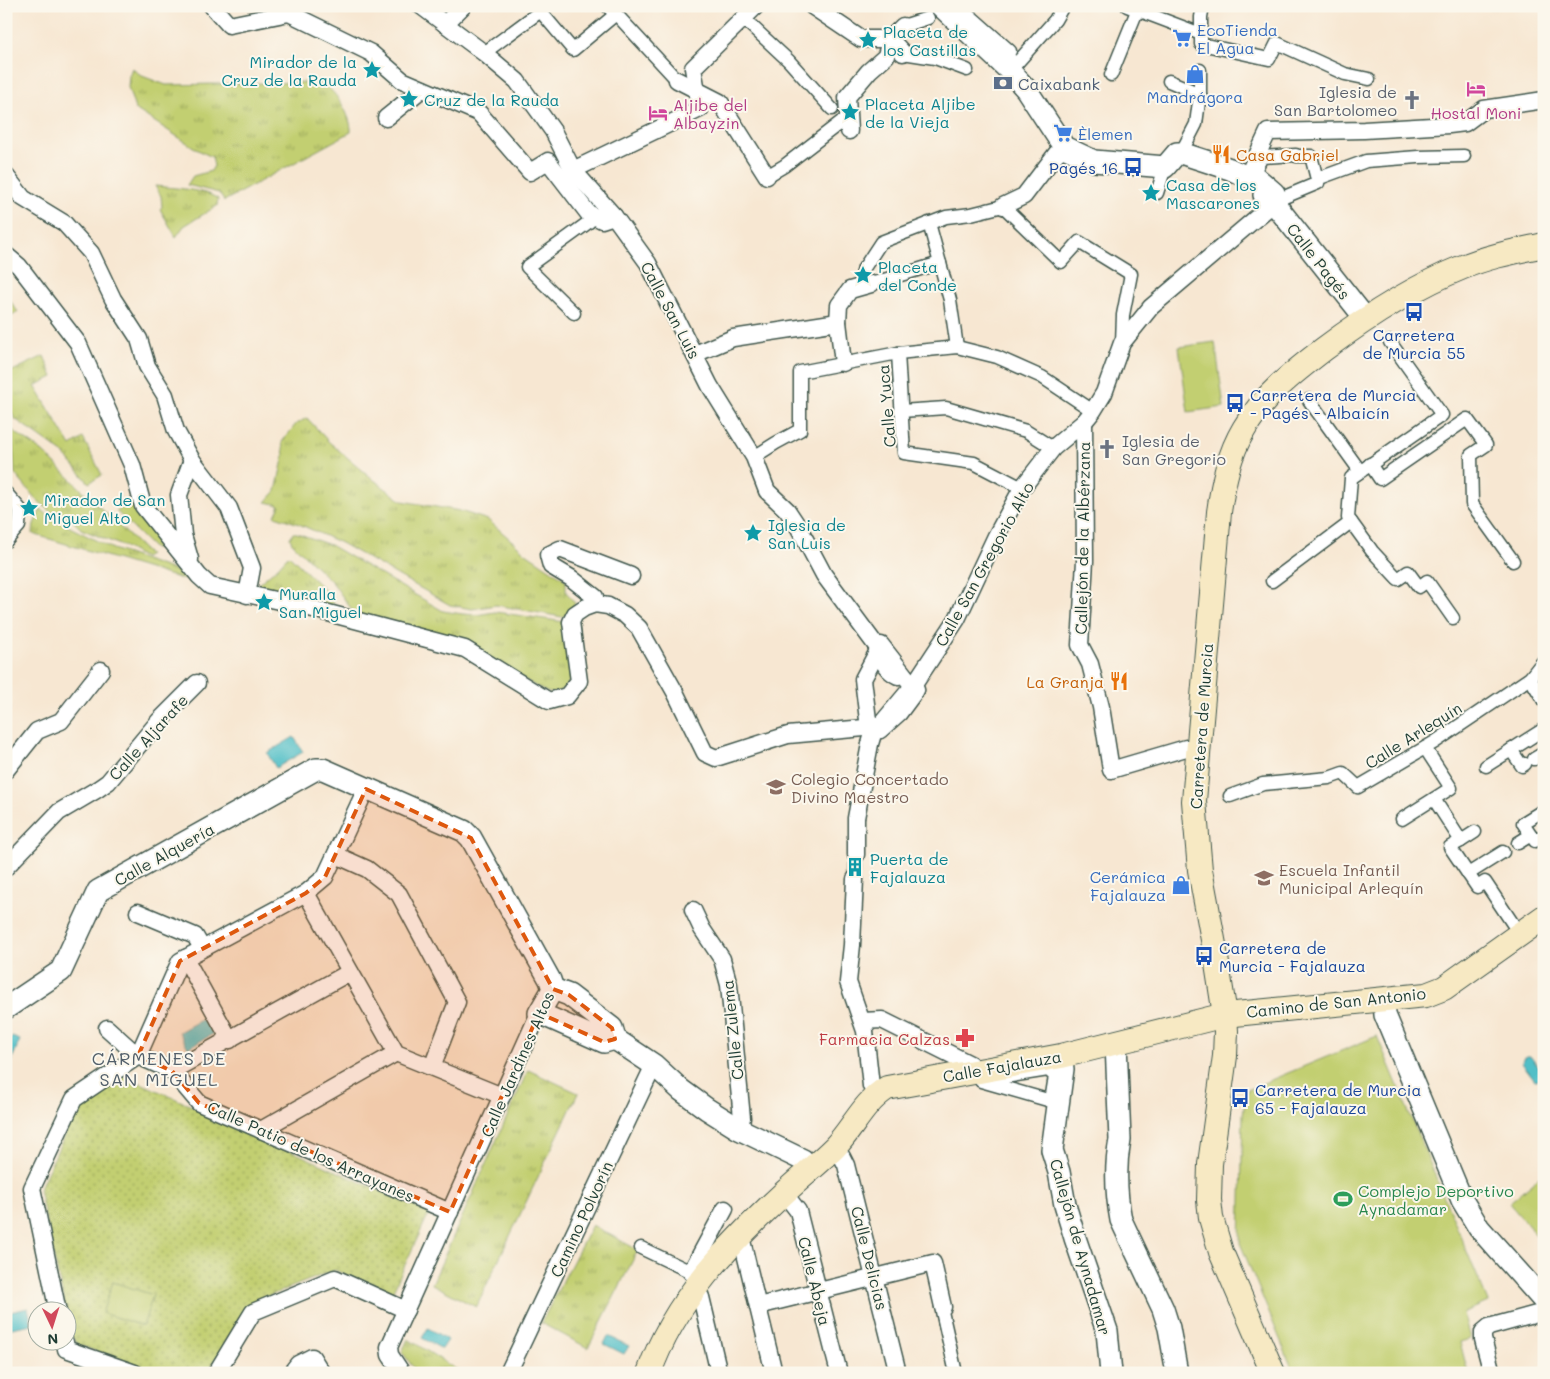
<svg xmlns="http://www.w3.org/2000/svg" width="1550" height="1379" viewBox="0 0 1550 1379" font-family="Mali,sans-serif">
<style>
.grass{fill:url(#grass-tufts);stroke:#708652}
.park{fill:url(#park-dots);stroke:#708652}
.garden{fill:#c2cf71;stroke:#708652}
.water{fill:#51bfc7;stroke:#387e7e}
.lines{fill:none;stroke-linecap:round;stroke-linejoin:round}
.minor-tunnel{stroke:#ccc5b2;stroke-width:16;stroke-dasharray:16 8;stroke-linecap:butt}
.pedestrian-casing{stroke:#3f564c;stroke-width:15}
.minor-casing{stroke:#3f564c;stroke-width:19}
.tertiary-casing{stroke:#3f564c;stroke-width:24}
.secondary-casing{stroke:#3f564c;stroke-width:26}
.pedestrian{stroke:#fff;stroke-width:12}
.minor{stroke:#fff;stroke-width:16}
.tertiary{stroke:#fff;stroke-width:21}
.secondary{stroke:#f7e9c3;stroke-width:24}
.marked{fill:#de580e;fill-opacity:0.2;stroke:#de580e;stroke-width:4;stroke-dasharray:10 6;stroke-linejoin:round}
.labels{text-anchor:middle;dominant-baseline:central;stroke-width:4;stroke-linejoin:round;paint-order:stroke}
.shop-label{font-size:16px;fill:#366cbe;stroke:#fbf7ec;text-anchor:start}
.culture-label{font-size:16px;fill:#0d838f;stroke:#fbf7ec;text-anchor:start}
.service-label{font-size:16px;fill:#4e5e75;stroke:#fbf7ec;text-anchor:start}
.worship-label{font-size:16px;fill:#5b616d;stroke:#fbf7ec;text-anchor:end}
.hotel-label{font-size:16px;fill:#b23c85;stroke:#fbf7ec;text-anchor:start}
.food-label{font-size:16px;fill:#c56008;stroke:#fbf7ec;text-anchor:start}
.transit-label{font-size:16px;fill:#164399;stroke:#fbf7ec;text-anchor:start}
.street-label{font-size:16px;fill:#1f3d34;stroke:#fbf7ec}
.education-label{font-size:16px;fill:#785e54;stroke:#fbf7ec;text-anchor:start}
.health-label{font-size:16px;fill:#be3a42;stroke:#fbf7ec;text-anchor:end}
.leisure-label{font-size:16px;fill:#27864d;stroke:#fbf7ec;text-anchor:start}
.neighbourhood-label{font-size:18px;letter-spacing:1px;fill:#53606b;stroke:#fbf7ec}
</style>
<defs>
<pattern id="grass-tufts" width="24" height="20" patternUnits="userSpaceOnUse" patternTransform="scale(1.25)"><rect width="24" height="20" fill="#c2cf71"/><path d="M3 7l-1-3M5 7V3M7 7l1-3M15 17l-1-3M17 17v-4M19 17l1-3" fill="none" stroke="#9da95e"/></pattern>
<pattern id="park-dots" width="8" height="8" patternUnits="userSpaceOnUse" patternTransform="scale(1.25)"><rect width="8" height="8" fill="#c2cf71"/><path d="M2 2h.1M6 6h.1" fill="none" stroke="#9da95e" stroke-width="1.8" stroke-linecap="round"/></pattern>
</defs>
<rect width="100%" height="100%" fill="#fbf7ec"/>
<filter id="ink" filterUnits="userSpaceOnUse"><feTurbulence type="fractalNoise" baseFrequency=".02" numOctaves="2"/><feDisplacementMap in="SourceGraphic" scale="10" xChannelSelector="R" yChannelSelector="G"/><feConvolveMatrix kernelMatrix="1 2 1 2 8 2 1 2 1" color-interpolation-filters="sRGB"/></filter>
<filter id="wash" filterUnits="userSpaceOnUse"><feTurbulence type="fractalNoise" baseFrequency=".0096" numOctaves="4" result="noise"/><feDisplacementMap in="SourceGraphic" scale="20" xChannelSelector="R" yChannelSelector="G"/><feGaussianBlur stdDeviation="1.12" result="paint"/><feColorMatrix in="noise" values="0 0 0 0 0 0 0 0 0 0 0 0 0 0 0 0 0 1.4 0 .05"/><feComposite in="paint" operator="in"/></filter>
<g filter="url(#wash)">
<rect width="100%" height="100%" fill="#f7e7d2"/>
<g class="grass">
<path d="M132,68l10,8 24,9 153,-3c15,5 33,34 32,50l-127,69 -5,-8 -32,-8 6,-9 18,-5 3,-5 -2,-9 -14,-7 -63,-41 -7,-22 1,-11z"/>
<path d="M155,186c17,2 50,3 63,13l-1,7 -33,20 -8,11 -16,-28 2,-2 -1,-11z"/>
<path d="M6,295l12,17 -12,5z"/>
<path d="M44,356l9,21 -18,9 36,60 12,-8 19,37 -13,8 -26,-30 -48,-34 -9,-18v-27z"/>
<path d="M307,418l22,24 45,38 28,21 58,10 28,9 38,33 40,27v12l9,11 -3,8 -10,6 -66,-12 -24,4 -22,-4 -109,-62 -42,-19 -24,-8 5,-11 -14,-3 10,-11 8,-36 -2,-13 14,-18z"/>
<path d="M12,430l31,22 106,103 -5,3 -19,-11 -44,-18 -10,-10 -18,-5 -18,-16 -20,-24z"/>
<path d="M133,502h3l34,45 -16,2 -38,-38z"/>
<path d="M41,509l9,8 63,32 72,25v6l-152,-46 1,-10z"/>
<path d="M293,533h4l33,12 113,66 19,3 14,1 19,-3 70,10 6,57 -5,8 -10,7 -10,-2 -58,-33 -134,-46 -21,-30 -41,-40 -2,-5z"/>
<path d="M289,555l44,43v8l-10,1 -68,-14 2,-8 21,-18z"/>
<path d="M528,1070l50,23 -102,214 -44,-23z"/>
<path d="M592,1225l46,25 -50,98 -47,-25z"/>
<path d="M408,1339l54,34h-45l-15,-21z"/>
</g>
<path class="park" d="M125,1076l304,137 -38,82 -56,-25 -87,34 -40,69h-49l-81,-28 -7,-10 -3,-23 -2,-1 -27,-121 41,-88z"/>
<g class="garden">
<path d="M1215,342l9,65 -36,5 -9,-65z"/>
<path d="M1377,1036l111,266 -25,11 7,26 -10,3 8,31h-174l-54,-130 3,-129 4,-24z"/>
<path d="M1544,1173v71l-35,-41z"/>
<path d="M113,1282l40,13 -10,31 -41,-13z"/>
</g>
<g class="water">
<path d="M294,737l9,15 -27,16 -9,-15z"/>
<path d="M206,1017l9,16 -27,15 -9,-16z"/>
<path d="M12,1037l8,3 -11,26 -3,1v-28z"/>
<path d="M1526,1056h4l14,18 -2,4 -7,2 -13,-17 1,-5z"/>
<path d="M28,1308l4,16 -25,5 -1,-16z"/>
<path d="M428,1328l20,12 -6,9 -20,-11z"/>
<path d="M608,1336l21,10 -5,8 -20,-10z"/>
</g>
</g>
<g filter="url(#ink)">
<g class="lines">
<path class="minor-tunnel" d="M855,879l1,-24"/>
<g class="pedestrian-casing">
<g id="pedestrian">
<path d="M607,6l9,8 61,66"/>
<path d="M968,6l-18,3 8,6 8,-3 44,39 -5,4 11,9 39,-44 8,-14"/>
<path d="M1127,6l74,28"/>
<path d="M541,12l32,38 43,-36"/>
<path d="M744,19l45,42 43,48"/>
<path d="M903,26l25,-8"/>
<path d="M1201,41v-24l2,-11"/>
<path d="M1201,44l68,15 8,-16 68,31 24,5"/>
<path d="M484,53l62,-46"/>
<path d="M903,53l32,5 32,12"/>
<path d="M1111,75l28,-69"/>
<path d="M1169,81l31,13"/>
<path d="M1181,153l15,-29 4,-30v-24"/>
<path d="M1296,155v1h15l7,27 -36,15 -7,-9 -21,-17 8,-15z"/>
<path d="M767,176l17,-10 57,-44"/>
<path d="M1317,179l49,-18 52,-4 46,-1"/>
<path d="M1157,193l8,-26"/>
<path d="M929,223l21,77 7,47"/>
<path d="M871,284l69,-21"/>
<path d="M859,287l5,-19 17,-26 65,-25 25,-3 32,-8 58,56 18,-20 52,32 -8,41 -1,28"/>
<path d="M574,313l-47,-46 62,-45 -1,-9"/>
<path d="M898,353l6,100 70,10 48,25"/>
<path d="M1309,400l51,71"/>
<path d="M901,411l45,-3 80,23 27,17"/>
<path d="M754,457l22,-14 24,-13v-58l98,-19 59,-6 40,10 45,20 51,34"/>
<path d="M1370,464l10,15 87,-60 19,26 -15,10 1,49 41,57"/>
<path d="M6,493l14,16 -1,17 -13,15"/>
<path d="M1351,522l21,29 26,28 10,-7 11,15 8,-6 26,37"/>
<path d="M1272,581l79,-59 -3,-4 3,-40 91,-63 -52,-73"/>
<path d="M1530,678l14,23"/>
<path d="M1511,750l11,16 3,-2"/>
<path d="M1534,759l10,-6"/>
<path d="M1486,766l58,-37"/>
<path d="M1230,796l33,-12 66,-6 14,-5 15,14 77,-45 95,-64 14,-18"/>
<path d="M1434,799l27,42 -11,6 27,40 8,-5 28,42"/>
<path d="M1544,810l-21,13 12,18 9,-6"/>
<path d="M1402,819l49,-31 -26,-40"/>
<path d="M1461,841l14,-9"/>
<path d="M1518,843l13,-8"/>
<path d="M1468,874l35,-22"/>
<path d="M1048,1070l7,6 -4,25 -70,-20z"/>
<path d="M641,1248l50,24"/>
<path d="M941,1307l15,66"/>
</g>
</g>
<g class="minor-casing">
<g id="minor">
<path d="M212,6l17,19 60,-12 82,40 31,27 77,33 51,59 18,-11 40,52 14,7 12,-4"/>
<path d="M421,6l63,47 33,28 36,50 20,39 41,46 34,47 62,123 44,71 13,34 20,19 12,18 25,47 54,73c3,12 9,23 20,28"/>
<path d="M812,6l49,33h29l13,14"/>
<path d="M445,24l18,-18"/>
<path d="M677,80l43,22 47,74"/>
<path d="M386,118l36,-29"/>
<path d="M849,131l-2,-34 22,-26 17,-15 4,-17 13,-13"/>
<path d="M573,170l127,-61 -7,-41 63,-62"/>
<path d="M6,176l17,22 41,25 27,30 22,46 26,40 8,27 18,29 11,36 16,29 37,48 23,60 -5,27"/>
<path d="M1247,177l21,-45 96,-2 85,-5 16,-2 19,-14 60,-9"/>
<path d="M1003,206l21,-10 32,-42 8,-7"/>
<path d="M6,255l13,11 59,77 54,122 11,41 56,70 11,10 88,19 167,44 84,52 18,-5 12,-15 -8,-59 4,-8 9,-6 11,-4 13,2 17,9 14,13 36,64 30,61 11,5 72,-23 87,-8 7,-4 31,-37 44,-67 39,-83 26,-48 31,-40 31,-26 9,-11 11,-18 18,-50 29,-36 123,-104"/>
<path d="M695,354l38,-16 105,-16"/>
<path d="M843,363l-5,-41 1,-17 11,-15 21,-6"/>
<path d="M1084,422l1,139 -5,84 10,19 11,43 10,63 75,-22 11,1"/>
<path d="M190,559l-7,-24 -4,-40 13,-35"/>
<path d="M595,604v-7l-24,-19 -20,-12 -3,-11 12,-6 71,27"/>
<path d="M881,645l35,45 -17,23 -19,17 -5,-3 -7,-7 -5,-41z"/>
<path d="M6,770l31,-39 24,-10 40,-51"/>
<path d="M336,855l31,14 32,25 58,108 -25,65"/>
<path d="M856,855v-37l14,-74 5,-17"/>
<path d="M6,867l53,-55 39,-23 10,-7 51,-61 38,-38"/>
<path d="M855,879l-3,66 -4,37 17,49 6,55 5,8"/>
<path d="M306,893l90,160 106,43"/>
<path d="M693,910l9,19 20,30 7,26 13,133 -3,11"/>
<path d="M138,912l57,24 7,12"/>
<path d="M185,958l45,82"/>
<path d="M862,1021l20,-1 88,44 1,8"/>
<path d="M107,1028l31,28 34,15 27,32 251,109"/>
<path d="M172,1071l178,-99"/>
<path d="M261,1130l135,-77"/>
<path d="M833,1148l9,9 4,8 52,208"/>
<path d="M784,1193l14,18 41,162"/>
<path d="M737,1239l6,6 31,128"/>
<path d="M700,1281l-9,-9 34,-63"/>
<path d="M693,1290l8,7 18,76"/>
<path d="M758,1306l175,-43 10,44"/>
<path d="M58,1312l-26,-124 42,-89 64,-43 42,-95 126,-68 19,-16 41,-88"/>
<path d="M65,1342l1,7 69,24"/>
<path d="M216,1373l37,-61 82,-34 71,32"/>
<path d="M291,1373l7,-9 14,-7 8,13 -2,3"/>
<path d="M402,1373l-12,-18 -1,-8 150,-334"/>
<path d="M508,1373l146,-308"/>
<path d="M1492,1373l-9,-34v-7l6,-5 55,-15"/>
</g>
</g>
<g class="tertiary-casing">
<g id="tertiary">
<path d="M941,6l67,63 18,20 38,58 30,14 71,6 12,-14h4l49,16 17,8 6,-2 21,18v10"/>
<path d="M1264,195l10,8 91,115"/>
<path d="M553,989l16,6 43,33 3,11 39,26 27,25 26,19 32,20 64,31 9,8"/>
<path d="M1384,999l1,16 77,185 17,28 65,73"/>
<path d="M6,1008l55,-37 37,-80 218,-122h7l141,62 7,7 79,142 3,9 -14,24 65,29 11,-3"/>
<path d="M1116,1043l4,97c-5,26 -4,54 1,80l42,89 6,19 8,45"/>
<path d="M1061,1056l2,13 -11,81 7,22 6,33 10,33 32,93 4,42"/>
</g>
</g>
<g class="secondary-casing">
<g id="secondary">
<path d="M649,1373c25,-72 80,-129 135,-180 17,-16 35,-30 51,-46 18,-19 29,-45 52,-59l174,-32 164,-41 201,-20 18,-7 100,-71"/>
<path d="M1273,1373l-52,-121 -10,-34 -2,-18 1,-36 15,-108 1,-25 -1,-16 -11,-70 -14,-75 -6,-69 25,-289c4,-29 10,-58 25,-83 19,-33 50,-57 80,-80 43,-32 89,-62 139,-82 26,-11 54,-16 81,-22"/>
</g>
</g>
<use href="#pedestrian" class="pedestrian"/>
<use href="#minor" class="minor"/>
<use href="#tertiary" class="tertiary"/>
<use href="#secondary" class="secondary"/>
</g>
</g>
<path class="marked" d="M366,789l105,49 82,151 16,6 43,33 3,11 -11,3 -65,-29 -89,199 -251,-109 -27,-32 -34,-15 42,-95 126,-68 19,-16z"/>
<defs>
<g id="supermarket-bare" transform="scale(1.5)"><path d="M-6-5.5h2.5l.6 2H6L4.5 2H-2.5L-4.4-4H-6ZM-1.5 3.2a1.3 1.3 0 1 0 .1 0ZM3 3.2a1.3 1.3 0 1 0 .1 0Z" fill="#3f7fe0" stroke="#fbf7ec" stroke-width="2.5" paint-order="stroke"/></g>
<g id="sight-bare" transform="scale(1.5)"><path d="M0-6L1.8-2.2L6-1.7L2.9 1.2L3.7 5.4L0 3.3L-3.7 5.4L-2.9 1.2L-6-1.7L-1.8-2.2Z" fill="#0f9aa8" stroke="#fbf7ec" stroke-width="2.5" paint-order="stroke"/></g>
<g id="shop-bare" transform="scale(1.5)"><path d="M-5-2.5h2.3a2.7 3.5 0 0 1 5.4 0H5L5.5 6h-11ZM-1.5-2.5h3a1.5 2.3 0 0 0-3 0Z" fill="#3f7fe0" stroke="#fbf7ec" stroke-width="2.5" paint-order="stroke"/></g>
<g id="bank-bare" transform="scale(1.5)"><path d="M-6-4H6V4H-6ZM0-2.3a2.3 2.3 0 1 0 0 4.6a2.3 2.3 0 1 0 0-4.6Z" fill="#5c6f8a" stroke="#fbf7ec" stroke-width="2.5" paint-order="stroke"/></g>
<g id="hotel-bare" transform="scale(1.5)"><path d="M-6-4.5h1.5V1H6V5H4.5V3h-9V5H-6ZM-4 0a1.8 1.8 0 1 1 3.6 0ZM.5 0V-2.5h3Q6-2.5 6 0Z" fill="#d1479c" stroke="#fbf7ec" stroke-width="2.5" paint-order="stroke"/></g>
<g id="church-bare" transform="scale(1.5)"><path d="M-1.2-6h2.4v3.5h3.3v2.4h-3.3V6h-2.4V-.1h-3.3v-2.4h3.3Z" fill="#6b7280" stroke="#fbf7ec" stroke-width="2.5" paint-order="stroke"/></g>
<g id="restaurant-bare" transform="scale(1.5)"><path d="M-5-6h1v4h1v-4h1v4h1v-4h1v5L-1.5 .5V6h-2V.5L-5-1ZM5-6V6H3V1.5H1.5Q1.5-4 5-6Z" fill="#e8710a" stroke="#fbf7ec" stroke-width="2.5" paint-order="stroke"/></g>
<g id="bus-bare" transform="scale(1.5)"><path d="M-5-6H5V4H4V6H2V4H-2V6H-4V4H-5ZM-3.5-4V0h7V-4ZM-3.5 1.2v1.5H-2V1.2ZM2 1.2v1.5H3.5V1.2Z" fill="#1a4fb4" stroke="#fbf7ec" stroke-width="2.5" paint-order="stroke"/></g>
<g id="school-bare" transform="scale(1.5)"><path d="M0-5L7-2L0 1L-7-2ZM-4 1L0 2.5L4 1V4Q0 6-4 4Z" fill="#8d6e63" stroke="#fbf7ec" stroke-width="2.5" paint-order="stroke"/></g>
<g id="building-bare" transform="scale(1.5)"><path d="M-4-6H4V6H1V3H-1V6H-4ZM-2.5-4.3h1.7v1.8h-1.7ZM.8-4.3h1.7v1.8H.8ZM-2.5-1h1.7V.8h-1.7ZM.8-1h1.7V.8H.8Z" fill="#0f9aa8" stroke="#fbf7ec" stroke-width="2.5" paint-order="stroke"/></g>
<g id="pharmacy-bare" transform="scale(1.5)"><path d="M-2-6h4v4h4v4h-4v4h-4v-4h-4v-4h4Z" fill="#e0444e" stroke="#fbf7ec" stroke-width="2.5" paint-order="stroke"/></g>
<g id="stadium-bare" transform="scale(1.5)"><path d="M0-5a6.5 5 0 1 0 0 10a6.5 5 0 1 0 0-10ZM-3.5-1.8h7v3.6h-7Z" fill="#2e9e5b" stroke="#fbf7ec" stroke-width="2.5" paint-order="stroke"/></g>
</defs>
<g fill-rule="evenodd">
<use href="#supermarket-bare" x="1182" y="38"/>
<use href="#sight-bare" x="868" y="40"/>
<use href="#sight-bare" x="372" y="70"/>
<use href="#shop-bare" x="1195" y="74"/>
<use href="#bank-bare" x="1003" y="83"/>
<use href="#hotel-bare" x="1476" y="89"/>
<use href="#sight-bare" x="409" y="99"/>
<use href="#church-bare" x="1412" y="100"/>
<use href="#sight-bare" x="850" y="112"/>
<use href="#hotel-bare" x="658" y="113"/>
<use href="#supermarket-bare" x="1063" y="133"/>
<use href="#restaurant-bare" x="1221" y="154"/>
<use href="#bus-bare" x="1133" y="167"/>
<use href="#sight-bare" x="1151" y="193"/>
<use href="#sight-bare" x="863" y="275"/>
<use href="#bus-bare" x="1414" y="312"/>
<use href="#bus-bare" x="1235" y="403"/>
<use href="#church-bare" x="1107" y="449"/>
<use href="#sight-bare" x="29" y="508"/>
<use href="#sight-bare" x="753" y="533"/>
<use href="#sight-bare" x="264" y="602"/>
<use href="#restaurant-bare" x="1119" y="681"/>
<use href="#school-bare" x="776" y="787"/>
<use href="#building-bare" x="855" y="867"/>
<use href="#school-bare" x="1264" y="878"/>
<use href="#shop-bare" x="1181" y="885"/>
<use href="#bus-bare" x="1204" y="956"/>
<use href="#pharmacy-bare" x="965" y="1038"/>
<use href="#bus-bare" x="1240" y="1098"/>
<use href="#stadium-bare" x="1343" y="1199"/>
</g>
<g class="labels">
<g class="shop-label">
<text x="1197" y="29">EcoTienda<tspan x="1197" dy="18">El Agua</tspan></text>
<text x="1195" y="96" text-anchor="middle">Mandrágora</text>
<text x="1078" y="133">Èlemen</text>
<text x="1166" y="876" text-anchor="end">Cerámica<tspan x="1166" dy="18">Fajalauza</tspan></text>
</g>
<g class="culture-label">
<text x="883" y="31">Placeta de<tspan x="883" dy="18">los Castillas</tspan></text>
<text x="357" y="61" text-anchor="end">Mirador de la<tspan x="357" dy="18">Cruz de la Rauda</tspan></text>
<text x="424" y="99">Cruz de la Rauda</text>
<text x="865" y="103">Placeta Aljibe<tspan x="865" dy="18">de la Vieja</tspan></text>
<text x="1166" y="184">Casa de los<tspan x="1166" dy="18">Mascarones</tspan></text>
<text x="878" y="266">Placeta<tspan x="878" dy="18">del Conde</tspan></text>
<text x="44" y="499">Mirador de San<tspan x="44" dy="18">Miguel Alto</tspan></text>
<text x="768" y="524">Iglesia de<tspan x="768" dy="18">San Luis</tspan></text>
<text x="279" y="593">Muralla<tspan x="279" dy="18">San Miguel</tspan></text>
<text x="870" y="858">Puerta de<tspan x="870" dy="18">Fajalauza</tspan></text>
</g>
<g class="service-label">
<text x="1018" y="83">Caixabank</text>
</g>
<g class="worship-label">
<text x="1397" y="91">Iglesia de<tspan x="1397" dy="18">San Bartolomeo</tspan></text>
<text x="1122" y="440" text-anchor="start">Iglesia de<tspan x="1122" dy="18">San Gregorio</tspan></text>
</g>
<g class="hotel-label">
<text x="673" y="104">Aljibe del<tspan x="673" dy="18">Albayzin</tspan></text>
<text x="1476" y="112" text-anchor="middle">Hostal Moni</text>
</g>
<g class="food-label">
<text x="1236" y="154">Casa Gabriel</text>
<text x="1104" y="681" text-anchor="end">La Granja</text>
</g>
<g class="transit-label">
<text x="1118" y="167" text-anchor="end">Pagés 16</text>
<text x="1414" y="334" text-anchor="middle">Carretera<tspan x="1414" dy="18">de Murcia 55</tspan></text>
<text x="1250" y="394">Carretera de Murcia<tspan x="1250" dy="18">- Pagés - Albaicín</tspan></text>
<text x="1219" y="947">Carretera de<tspan x="1219" dy="18">Murcia - Fajalauza</tspan></text>
<text x="1255" y="1089">Carretera de Murcia<tspan x="1255" dy="18">65 - Fajalauza</tspan></text>
</g>
<g class="street-label">
<text transform="translate(1319 261) rotate(52)">Calle Pagés</text>
<text transform="translate(671 310) rotate(62)">Calle San Luis</text>
<text transform="translate(886 406) rotate(-95)">Calle Yuca</text>
<text transform="translate(1082 538) rotate(-89)">Callejón de la Albérzana</text>
<text transform="translate(984 564) rotate(-61)">Calle San Gregorio Alto</text>
<text transform="translate(1201 726) rotate(-86)">Carretera de Murcia</text>
<text transform="translate(1413 735) rotate(-32)">Calle Arlequín</text>
<text transform="translate(148 737) rotate(-48)">Calle Aljarafe</text>
<text transform="translate(164 854) rotate(-29)">Calle Alquería</text>
<text transform="translate(1336 1002) rotate(-6)">Camino de San Antonio</text>
<text transform="translate(732 1030) rotate(-96)">Calle Zulema</text>
<text transform="translate(517 1064) rotate(-66)">Calle Jardines Altos</text>
<text transform="translate(1002 1066) rotate(-10)">Calle Fajalauza</text>
<text transform="translate(311 1151) rotate(24)">Calle Patio de los Arrayanes</text>
<text transform="translate(581 1219) rotate(-65)">Camino Polvorín</text>
<text transform="translate(1081 1247) rotate(74)">Callejón de Aynadamar</text>
<text transform="translate(870 1258) rotate(76)">Calle Delicias</text>
<text transform="translate(815 1281) rotate(76)">Calle Abeja</text>
</g>
<g class="education-label">
<text x="791" y="778">Colegio Concertado<tspan x="791" dy="18">Divino Maestro</tspan></text>
<text x="1279" y="869">Escuela Infantil<tspan x="1279" dy="18">Municipal Arlequín</tspan></text>
</g>
<g class="health-label">
<text x="950" y="1038">Farmacia Calzas</text>
</g>
<g class="leisure-label">
<text x="1358" y="1190">Complejo Deportivo<tspan x="1358" dy="18">Aynadamar</tspan></text>
</g>
<g class="neighbourhood-label">
<text x="159" y="1058">CÁRMENES DE<tspan x="159" dy="21">SAN MIGUEL</tspan></text>
</g>
</g>
<rect width="1550" height="1379" fill="none" stroke="#fbf7ec" stroke-width="25"/>
<g transform="translate(52 1326) rotate(176)"><circle r="24" fill="#fbf7ec" stroke="#a3ada2"/>
<path d="M0-4L9 19L0 12L-9 19Z" fill="#d1495b"/>
<text y="-8" font-size="14" font-weight="bold" text-anchor="middle" fill="#1f3d34">N</text>
</g>
</svg>
